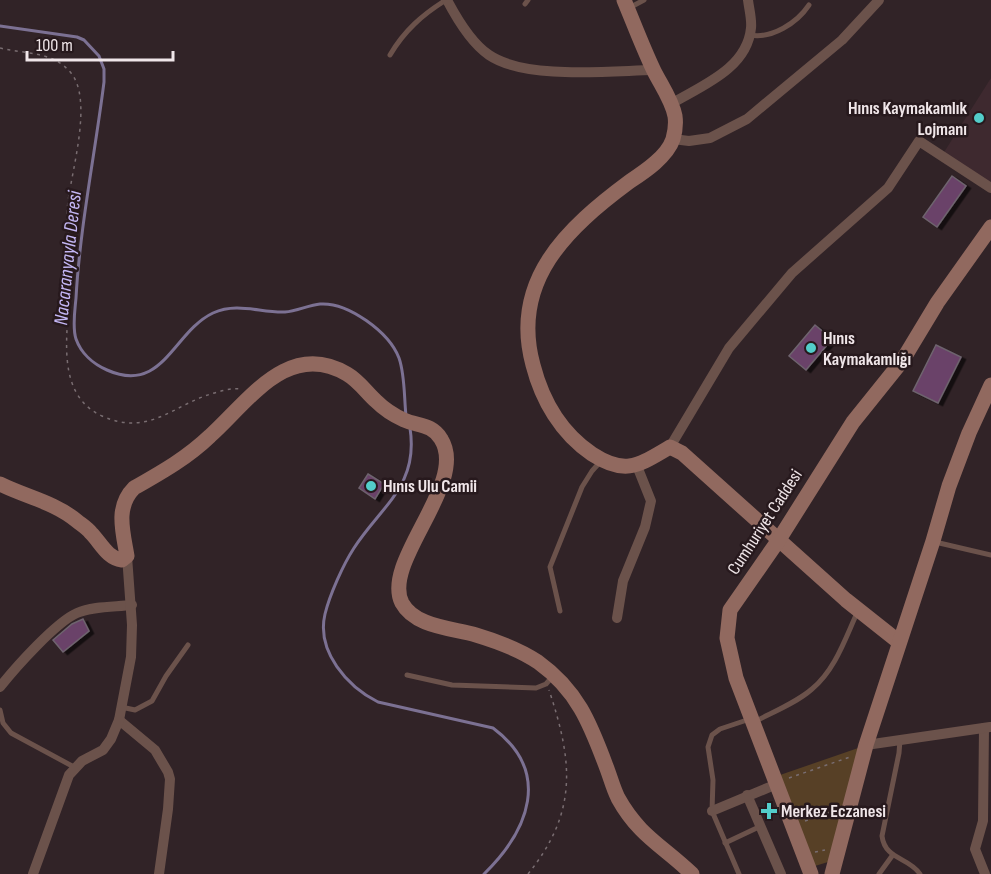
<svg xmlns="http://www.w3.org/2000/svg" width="991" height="874" viewBox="0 0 991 874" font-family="'Sofia Sans Condensed',sans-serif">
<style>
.built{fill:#3e292f}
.green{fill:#574026}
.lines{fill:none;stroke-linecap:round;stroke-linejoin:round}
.stream{stroke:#7c7193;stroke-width:3}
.building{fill:#6a4269;stroke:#6e636e;stroke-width:1.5;filter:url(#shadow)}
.path{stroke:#796d71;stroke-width:1.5;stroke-dasharray:3 4.5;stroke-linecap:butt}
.lane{stroke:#6b524b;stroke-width:5}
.street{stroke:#6b524b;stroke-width:10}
.secondary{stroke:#91695f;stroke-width:15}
.poi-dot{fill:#53cdca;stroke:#27191d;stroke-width:2}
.labels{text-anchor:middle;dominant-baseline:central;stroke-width:5;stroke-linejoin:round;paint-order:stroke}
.poi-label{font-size:18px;font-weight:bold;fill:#f0e6e9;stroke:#27191d;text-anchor:start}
.street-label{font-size:18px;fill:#f0e6e9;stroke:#27191d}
.water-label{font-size:20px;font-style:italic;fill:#c4b7f5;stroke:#27191d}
</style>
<defs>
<filter id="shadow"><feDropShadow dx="4.5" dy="2.5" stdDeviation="0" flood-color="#0009"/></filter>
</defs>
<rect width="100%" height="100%" fill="#312327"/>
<path class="built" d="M991,78v110l-50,-31z"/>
<path class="green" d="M864,746l-36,116 -13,4 -35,-91z"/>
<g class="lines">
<g class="stream">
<path d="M0,26l77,11 7,3 15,16 5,13v13c-9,72 -24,144 -28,216 -1,12 -4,29 0,41 5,14 17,25 31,31 56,25 66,-38 106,-57 25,-11 47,0 72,-1 12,-1 24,-7 35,-8 28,-2 69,28 79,54 6,17 5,39 7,58"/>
<path d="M410,428c9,58 -29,78 -56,120 -11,17 -24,46 -29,66 -9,38 23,73 53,88l115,26c59,44 36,102 -9,146"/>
</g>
</g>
<g class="building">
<path d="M952,176l14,10 -29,41 -14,-10z"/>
<path d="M815,325l17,14 -26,31 -17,-14z"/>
<path d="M936,345l25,12 -23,46 -25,-12z"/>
<path d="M368,474l16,10 -9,15 -16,-11z"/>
<path d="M83,619l6,12 -26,21 -10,-12 19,-16z"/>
</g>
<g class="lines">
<g class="path">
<path d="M0,48c25,6 53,3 71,25 22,27 1,96 -3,129 -3,22 3,42 3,63 2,47 -24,126 31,151 49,22 73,-14 116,-24 7,-2 15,-4 22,-3"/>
<path d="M789,778l61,-21"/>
<path d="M805,821l29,-10"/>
<path d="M815,852l10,-2"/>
<path d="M528,874c50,-62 45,-112 21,-184"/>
</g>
<g class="lane">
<path d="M525,4l3,-4"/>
<path d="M629,8l15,-8"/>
<path d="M750,35c22,4 47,-12 59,-30"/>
<path d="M390,55c14,-24 32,-40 56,-55"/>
<path d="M935,542l56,13"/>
<path d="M560,611l-10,-44 32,-80 10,-16 9,-10"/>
<path d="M407,675l45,10 84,3 10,-4 7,-8"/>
<path d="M121,707l14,3 17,-9 14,-25 22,-31"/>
<path d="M0,710l3,13 8,10 63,34"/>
<path d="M754,722c19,-10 42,-19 58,-33 23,-19 33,-50 45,-76"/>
<path d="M900,740l-1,13 -17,83c3,24 27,21 38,38"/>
<path d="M725,843l36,-17"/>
<path d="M739,874l-27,-63 1,-31 -5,-33 4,-12 8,-6 30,-10"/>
<path d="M879,874l13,-18"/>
</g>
<g class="street">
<path d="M447,0c10,19 24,43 42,55 37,25 120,16 164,15"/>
<path d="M671,104c30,-18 76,-35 80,-76 1,-9 -2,-19 -3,-28"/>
<path d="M673,139l16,2 21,-3 37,-19 95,-79 37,-40"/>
<path d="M670,447l59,-99 63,-75 96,-85 31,-47 72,47"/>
<path d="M617,618l6,-37 22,-54 6,-26 -14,-35"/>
<path d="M0,687c15,-19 56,-65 77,-74 16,-7 37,-6 55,-8"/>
<path d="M119,720l36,30 13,22 2,7 -2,30 -9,65"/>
<path d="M984,728l-1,93 -8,28 10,25"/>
<path d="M866,745l124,-18"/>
<path d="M747,795l34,79"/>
<path d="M712,811l65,-27"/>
<path d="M33,874l36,-99 13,-14 21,-11 8,-11 8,-19 12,-63 1,-32 -5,-69"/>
</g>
<g class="secondary">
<path d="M624,0c10,24 19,48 30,71 7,14 18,29 21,45 1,7 0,16 -2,23 -6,18 -29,33 -44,43 -62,46 -119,99 -96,183 9,35 28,68 59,89 34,22 47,11 78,-7l12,6 164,147 53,42"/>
<path d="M0,484c26,13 54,18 77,37 5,4 10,7 14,12 10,10 16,25 31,27l5,-4c-4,-24 -12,-49 7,-68 28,-16 53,-30 76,-52 38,-34 78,-97 137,-62 12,7 19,18 29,27 8,8 17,14 28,19 14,6 28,4 37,19 28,44 -60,123 -39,164 13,24 50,25 74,32 20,6 44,15 62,27 39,28 52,61 68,104 4,10 7,22 12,32 21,38 45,48 74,76"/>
<path d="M811,874l-75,-196 -9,-40 3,-28 48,-69 75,-119 49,-61 35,-58 54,-76"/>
<path d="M832,874l34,-129 67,-204 16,-55 20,-53 22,-48"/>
</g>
</g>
<g class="poi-dot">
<circle cx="979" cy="118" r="6"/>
<circle cx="811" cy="348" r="6"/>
<circle cx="371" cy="486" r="6"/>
<path d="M766 802h6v6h6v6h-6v6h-6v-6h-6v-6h6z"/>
</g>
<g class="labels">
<g class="poi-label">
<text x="967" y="108" text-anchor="end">Hınıs Kaymakamlık<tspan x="967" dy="21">Lojmanı</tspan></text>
<text x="823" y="338">Hınıs<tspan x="823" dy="21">Kaymakamlığı</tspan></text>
<text x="383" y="486">Hınıs Ulu Camii</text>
<text x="781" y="811">Merkez Eczanesi</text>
</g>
<g class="street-label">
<text transform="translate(765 522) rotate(-57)">Cumhuriyet Caddesi</text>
</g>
<g class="water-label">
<text transform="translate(68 258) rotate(-84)">Nacaranyayla Deresi</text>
</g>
</g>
<path d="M27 51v9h146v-9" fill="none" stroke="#f0e6e9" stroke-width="3"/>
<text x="36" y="51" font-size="18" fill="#f0e6e9" stroke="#27191d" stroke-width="4.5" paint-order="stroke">100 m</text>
</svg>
